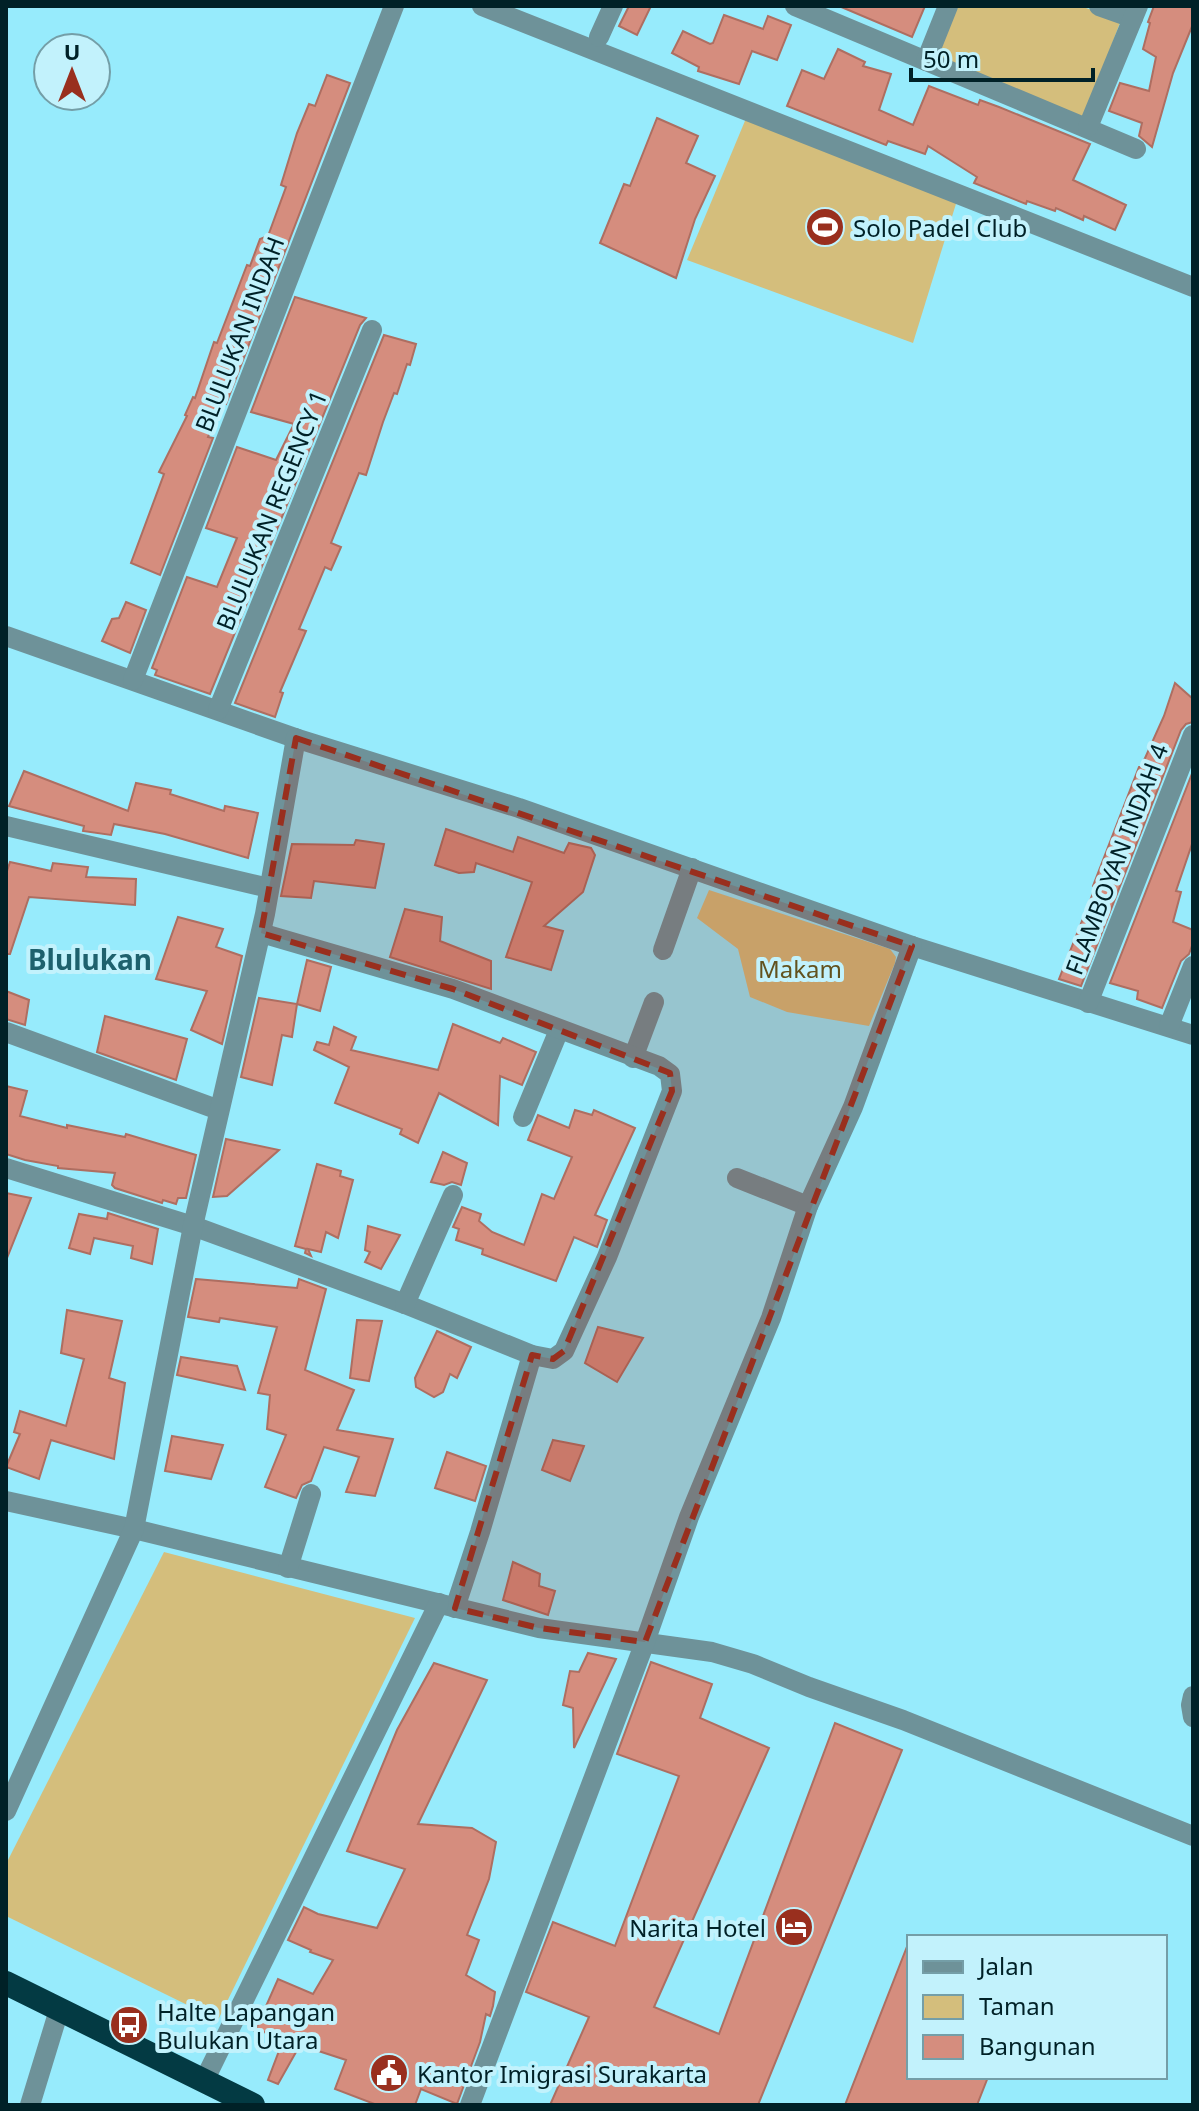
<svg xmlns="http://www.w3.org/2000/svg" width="1199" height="2111" viewBox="0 0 1199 2111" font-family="'Noto Sans',sans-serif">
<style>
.green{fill:#d4be7c}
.building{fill:#d58d7e;stroke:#ae6e61;stroke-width:2}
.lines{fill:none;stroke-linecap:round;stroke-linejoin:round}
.minor{stroke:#6e9299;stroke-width:20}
.highway{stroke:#033a43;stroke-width:24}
.marked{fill:#992f1e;fill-opacity:0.2;stroke:#992f1e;stroke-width:6;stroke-dasharray:16 10;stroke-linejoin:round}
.labels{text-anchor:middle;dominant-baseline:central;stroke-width:8;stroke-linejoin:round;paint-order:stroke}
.poi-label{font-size:24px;fill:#002127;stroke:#c2f2fc;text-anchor:start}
.street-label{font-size:24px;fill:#002127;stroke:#c2f2fc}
.park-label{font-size:24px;fill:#62521e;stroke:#c2f2fc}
.quarter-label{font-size:28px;font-weight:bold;fill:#1e616d;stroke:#c2f2fc}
</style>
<rect width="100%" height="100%" fill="#97ebfc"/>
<g class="green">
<path d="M956,6h124l41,14 -37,99 -149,-62z"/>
<path d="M747,116l212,78 -46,149 -226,-83z"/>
<path d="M709,890l181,59 6,8 -1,6 -26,63 -82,-14 -37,-15 -12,-48 -41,-31z"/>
<path d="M164,1552l251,66 -197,402 -212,-104v-52z"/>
</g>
<g class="building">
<path d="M629,6h22l-14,29 -18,-9z"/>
<path d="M839,6h86l-13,31z"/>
<path d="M1154,6h39v18l-20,49 -21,74 -13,-11 3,-13 -33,-12 11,-28 29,8 7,-34 -13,-8 7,-26 -2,-1z"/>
<path d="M724,15l39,14 5,-13 23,9 -14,35 -25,-9 -13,33 -41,-13 1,-4 -27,-14 11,-22 27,13 3,-1z"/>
<path d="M838,49l27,13 -2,4 28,8 -12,36 34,15 16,-39 49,19 2,-5 19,7 91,37 -17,36 53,25 -11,25 -31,-14 -1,4 -27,-12 -1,3 -28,-10 -1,3 -52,-21 3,-6 -49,-31 -3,8 -37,-13 -2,4 -99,-39 15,-36 22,9z"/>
<path d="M327,75l23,8 -124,321 -5,-1 -13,34 5,1 -53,137 -29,-12 33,-89 -5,-2 28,-56 -2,-1 8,-18 2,1 19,-56 3,1 30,-78 3,1 10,-27 8,-3 18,-49 -5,-2 16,-52 12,-29 6,2z"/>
<path d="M657,118l41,18 -12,27 29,13 -20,43 -19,59 -76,-35 24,-59 6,2z"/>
<path d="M295,297l71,21 -6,7 -150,369 -55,-19 2,-5 -5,-2 35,-91 30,10 20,-49 -31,-10 31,-81 39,13 18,-36 -43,-12z"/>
<path d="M384,335l32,9 -6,21 -3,-1 -10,30 -3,-1 -11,29 -17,53 -7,-2 -28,70 10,4 -10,23 -6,-3 -26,62 7,2 -26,61 3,1 -8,24 -40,-14z"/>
<path d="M126,602l20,8 -16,43 -28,-12 10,-22 7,-1z"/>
<path d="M1175,683l18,16v23l-7,2 -5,6 -100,256 -22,-7 36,-91 -2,-2 46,-119h2l23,-51z"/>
<path d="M24,771l104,40 8,-28 35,7 -1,4 54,17 1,-5 33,7 -10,45 -83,-24 -51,-10 -3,11 -28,-4 1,-5 -75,-20z"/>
<path d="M1193,771v70l-17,50 5,1 -8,30 20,8v13l-4,11 -8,7 -19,47 -25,-9 1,-8 -28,-8z"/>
<path d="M446,829l67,23 5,-15 46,16 5,-10 22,5 4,7 -12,37 -39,34 19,5 -12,39 -45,-13 26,-75 -56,-19 -2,9 -15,1 -24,-8z"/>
<path d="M356,840l28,4 -9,44 -61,-7 -3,17 -30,-2 11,-52 62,1z"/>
<path d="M10,862l41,9 2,-8 35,4 -2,10 50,2 -1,26 -106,-8 -19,57h-4v-80z"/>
<path d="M405,909l37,8 -2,24 51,20v28l-101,-32z"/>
<path d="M178,917l45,12 -7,18 26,9 -20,88 -31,-14 16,-39 -51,-12z"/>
<path d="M307,960l24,7 -11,44 -23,-7z"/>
<path d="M6,991l23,9 -4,25 -19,-6z"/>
<path d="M259,998l38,6 -5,33 -10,-2 -10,50 -31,-8z"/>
<path d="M105,1016l82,23 -11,41 -79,-28z"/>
<path d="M453,1024l47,19 3,-5 33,14 -14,33 -22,-9 -2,49 -59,-32 -21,50 -18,-9 2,-5 -67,-26 14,-36 -35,-17 3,-8 12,3 5,-18 22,10 -5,13 87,20z"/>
<path d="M6,1086l21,5 -7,25 47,12v-3l58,12 1,-3 70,21 -10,43h-8l-2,6 -13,-4 -1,3 -47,-15 -3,-3 3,-12 -57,-5v-2l-33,-6 -19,-6z"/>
<path d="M575,1110l17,5 2,-5 41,18 -40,87 12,5 -10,27 -23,-10 -18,44 -74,-27 1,-5 -27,-9 3,-11 -6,-2 9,-20 19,7 -2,7 13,11 32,13 18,-51 12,5 18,-42 -44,-17 10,-25 31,13z"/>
<path d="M226,1139l53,11 -52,46 -14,1z"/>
<path d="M443,1152l24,11 -6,22 -9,-3 -8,3 -13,-3z"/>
<path d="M317,1164l24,7 -1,5 13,4 -15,58 -12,-6 -5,20 -13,-3 3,7 -6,-3 1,-4 -11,-3z"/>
<path d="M6,1193l25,5 -24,60h-1z"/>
<path d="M108,1213l50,16 -6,35 -21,-6 2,-12 -39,-8 -4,16 -21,-6 10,-34 28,5z"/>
<path d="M368,1226l32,9 -19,34 -16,-7 5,-10 -5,-2z"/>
<path d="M196,1279l101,9 2,-9 27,10 -21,81 49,20 -17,40 56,9 -18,57 -29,-4 13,-35 -35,-10 -13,34 -9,4 -6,13 -31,-11 21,-52 -19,-6 3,-34 -12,-2 19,-66 -57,-9 -1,4 -31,-5z"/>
<path d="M67,1310l55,11 -13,57 16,5 -11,76 -63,-19 -12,39 -33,-12 14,-33 -6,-2 6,-21 46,15 18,-67 -23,-6z"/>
<path d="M357,1320l25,1 -13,60 -19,-3z"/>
<path d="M598,1327l45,11 -26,44 -32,-19z"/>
<path d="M437,1331l34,16 -14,31 -7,-4 -7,18 -9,5 -18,-10 -1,-9z"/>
<path d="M181,1357l56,9 8,24 -68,-15z"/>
<path d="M172,1436l51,9 -12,34 -46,-8z"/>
<path d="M553,1440l31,6 -14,35 -28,-11z"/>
<path d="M447,1452l39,14 -11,35 -40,-13z"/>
<path d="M513,1562l27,12 -1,12 16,5 -7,24 -45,-15z"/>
<path d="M588,1653l28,6 -42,89 -1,-40 -10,-3 7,-34 9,1z"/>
<path d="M651,1662l61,22 -12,34 69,30 -115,259 65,27 116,-311 67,27 -144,355h-208l39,-88 -63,-25 27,-70 62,24 64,-170 -62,-22z"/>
<path d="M434,1663l53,17 -69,144 54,4 24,14 -7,37 -22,56 12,5 -13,35 29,17 -2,14 -3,10 -4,-2 -6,28 -23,62 -36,-15 -6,16h-38l-42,-16 11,-29 -46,-15 -22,39 -10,-4 17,-45 -30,-4 23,-52 35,15 20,-34 -23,-8 1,-2 -23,-10 16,-33 14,7 59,14 28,-59 -58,-18 50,-121z"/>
<path d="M908,1944l1,133h79l-11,28h-132z"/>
</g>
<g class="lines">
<g class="minor">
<path d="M482,6l711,281"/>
<path d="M795,6l341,143"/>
<path d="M1099,6l34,12"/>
<path d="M599,37l14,-31"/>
<path d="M926,61l22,-55"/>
<path d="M1088,127l50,-121"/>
<path d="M6,636l289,102 224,70 393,138 281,89"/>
<path d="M133,680l261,-674"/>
<path d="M218,710l154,-380"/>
<path d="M6,826l263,62"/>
<path d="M663,950l29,-82"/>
<path d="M1088,1003l105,-268"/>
<path d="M1169,1026l24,-60"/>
<path d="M6,1032l213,78"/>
<path d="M633,1058l21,-56"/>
<path d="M523,1117l36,-87"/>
<path d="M6,1168l187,58 212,78 127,51 21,4 11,-8 43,-94 65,-166 -2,-17 -11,-8 -206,-77 -192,-56"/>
<path d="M737,1178l71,28"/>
<path d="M405,1304l48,-109"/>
<path d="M6,1501l128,28 405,99 173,24 41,12 56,23 94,33 290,116"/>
<path d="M288,1568l23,-74"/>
<path d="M455,1608l25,-76 52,-177"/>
<path d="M1193,1696l-2,9 2,12"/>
<path d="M6,1811l128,-282 59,-303 72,-312 31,-176"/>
<path d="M204,2081l235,-478"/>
<path d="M30,2105l29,-95"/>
<path d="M470,2105l175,-463 44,-125 82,-199 37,-112 45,-99 59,-161"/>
</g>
<path class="highway" d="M6,1983l247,122"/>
</g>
<path class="marked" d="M296,738l616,208 -267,696 -106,-14 -84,-20 77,-253 21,4 11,-8 108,-260 -2,-18 -217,-84 -192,-56z"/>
<defs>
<g id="stadium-disc" transform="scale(2)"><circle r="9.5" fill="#992f1e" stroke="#c2f2fc"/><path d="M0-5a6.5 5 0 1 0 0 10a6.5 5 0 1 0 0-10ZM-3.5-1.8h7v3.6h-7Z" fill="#fff"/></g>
<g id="hotel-disc" transform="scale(2)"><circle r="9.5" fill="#992f1e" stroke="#c2f2fc"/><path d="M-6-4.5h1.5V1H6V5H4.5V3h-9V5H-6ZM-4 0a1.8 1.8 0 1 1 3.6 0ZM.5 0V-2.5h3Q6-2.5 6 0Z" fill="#fff"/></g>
<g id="bus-disc" transform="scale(2)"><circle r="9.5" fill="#992f1e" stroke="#c2f2fc"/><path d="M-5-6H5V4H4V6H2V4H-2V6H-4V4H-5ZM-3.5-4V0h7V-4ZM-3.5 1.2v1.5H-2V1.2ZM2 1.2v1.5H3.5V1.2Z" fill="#fff"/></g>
<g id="civic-disc" transform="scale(2)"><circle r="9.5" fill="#992f1e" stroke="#c2f2fc"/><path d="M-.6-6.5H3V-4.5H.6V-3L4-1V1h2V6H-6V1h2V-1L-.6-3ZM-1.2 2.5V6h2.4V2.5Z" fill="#fff"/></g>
</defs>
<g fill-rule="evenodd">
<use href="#stadium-disc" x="825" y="227"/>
<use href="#hotel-disc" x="794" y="1927"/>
<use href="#bus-disc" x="129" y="2025"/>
<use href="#civic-disc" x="389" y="2073"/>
</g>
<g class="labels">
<g class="poi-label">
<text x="853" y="227">Solo Padel Club</text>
<text x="766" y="1927" text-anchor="end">Narita Hotel</text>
<text x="157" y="2011">Halte Lapangan<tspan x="157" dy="28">Bulukan Utara</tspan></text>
<text x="417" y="2073">Kantor Imigrasi Surakarta</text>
</g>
<g class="street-label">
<text transform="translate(239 334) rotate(-69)">BLULUKAN INDAH</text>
<text transform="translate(271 510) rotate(-68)">BLULUKAN REGENCY 1</text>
<text transform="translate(1116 859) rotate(-69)">FLAMBOYAN INDAH 4</text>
</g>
<g class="park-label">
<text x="800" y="968">Makam</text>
</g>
<g class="quarter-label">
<text x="90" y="959">Blulukan</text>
</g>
</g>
<rect width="1199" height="2111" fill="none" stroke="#002127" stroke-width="16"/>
<rect x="907" y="1935" width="260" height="144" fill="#c2f2fc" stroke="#749ea7" stroke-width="2"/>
<rect x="923" y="1961" width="40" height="12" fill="#6e9299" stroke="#749ea7" stroke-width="2"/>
<text x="979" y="1975" font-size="24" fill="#002127">Jalan</text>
<rect x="923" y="1995" width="40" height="24" fill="#d4be7c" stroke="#749ea7" stroke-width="2"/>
<text x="979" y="2015" font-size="24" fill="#002127">Taman</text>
<rect x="923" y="2035" width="40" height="24" fill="#d58d7e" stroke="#749ea7" stroke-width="2"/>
<text x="979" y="2055" font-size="24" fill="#002127">Bangunan</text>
<g transform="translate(72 72)"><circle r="38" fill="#c2f2fc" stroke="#749ea7" stroke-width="2"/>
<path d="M0-6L14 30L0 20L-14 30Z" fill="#992f1e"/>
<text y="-12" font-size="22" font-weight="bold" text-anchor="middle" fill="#002127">U</text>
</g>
<path d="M911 68v12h182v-12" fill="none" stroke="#002127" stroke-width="4"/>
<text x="923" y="68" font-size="24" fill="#002127" stroke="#c2f2fc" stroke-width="6" paint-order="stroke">50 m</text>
</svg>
